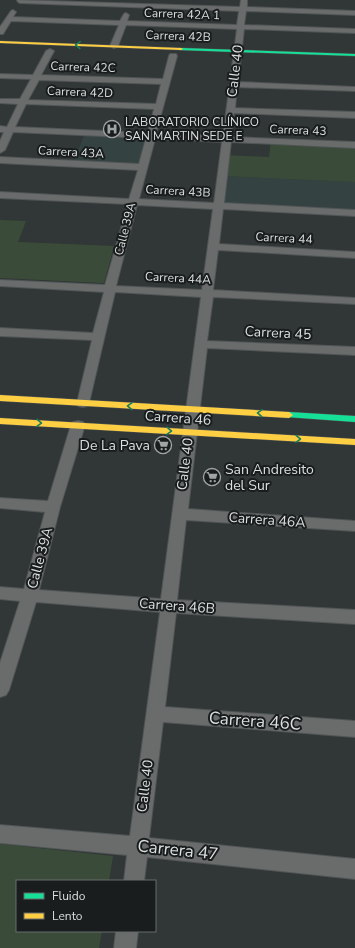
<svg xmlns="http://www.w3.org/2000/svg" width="355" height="948" viewBox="0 0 355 948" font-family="'Nunito Sans',sans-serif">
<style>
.built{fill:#344242}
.green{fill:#3a4c39}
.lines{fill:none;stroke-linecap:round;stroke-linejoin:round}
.street-casing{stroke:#505454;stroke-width:2}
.fast-casing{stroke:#505454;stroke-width:1}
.slow-casing{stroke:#505454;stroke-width:1}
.street{fill:#6a6c6c;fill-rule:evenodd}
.fast{fill:#16e098;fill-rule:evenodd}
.slow{fill:#ffcf43;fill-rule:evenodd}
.oneway{stroke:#187e5a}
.labels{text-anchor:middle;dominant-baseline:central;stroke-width:4;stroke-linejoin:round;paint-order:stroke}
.far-street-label{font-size:12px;fill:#dbdfdf;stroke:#1a1d1d}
.far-poi-label{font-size:12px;fill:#dbdfdf;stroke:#1a1d1d;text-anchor:start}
.street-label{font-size:14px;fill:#dbdfdf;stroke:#1a1d1d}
.poi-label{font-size:14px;fill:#dbdfdf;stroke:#1a1d1d;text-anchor:end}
.near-street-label{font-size:17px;fill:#dbdfdf;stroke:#1a1d1d}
</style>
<rect width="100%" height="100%" fill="#313636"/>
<g class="built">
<path d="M85,133l65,3 -8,31 -69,-3z"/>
<path d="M223,176l132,6v31l-138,-7z"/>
</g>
<g class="green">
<path d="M271,141l84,4v37l-132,-6 2,-21 44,2z"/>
<path d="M0,220l26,1 -8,21 96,4 -10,37 -104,-5z"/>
<path d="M0,844l113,12 -4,25h-92v50h85l-3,17h-99z"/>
</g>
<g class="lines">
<g class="street-casing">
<g id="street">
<path d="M17,0l223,7 1,-7h6v7l108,4v4l-109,-4 -2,14 111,4v4l-111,-4 -6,53 117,5v4l-118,-4 -2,21 120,4v6l-121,-5 -3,24 124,5v6l-124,-6 -7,61 131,7v6l-132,-7 -4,35 136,8v6l-137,-8 -5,40 142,8v6l-142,-7 -6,44 148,6v8l-148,-7 -19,161 167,12v10l-169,-11 -9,80 178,10v14l-179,-11 -11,94 190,14v16l-192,-15 -14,116 206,21v20l-208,-22 -3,24h-20l3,-26 -127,-12v-18l130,11 30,-224 -124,-10 -27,88 -3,5 -6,2v-34l20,-62 -20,-2v-12l24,2 21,-77 -45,-4v-10l48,3 23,-76 2,-3 5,-1 5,1 2,3 -25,82 -21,83 122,9 40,-302 -86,-5 -26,111 -1,3 -5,1 -5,-1 -1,-3 15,-63 -92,-4v-8l93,5 11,-41 -104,-6v-6l105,5 23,-81 -128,-6v-6l129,7 9,-29 -138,-7v-6l139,7 7,-26 -133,-6 -8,18 -5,3v-12l4,-9h-4v-6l7,1 11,-23 -18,-1v-4h20l11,-20 -31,-1v-4l33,1 13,-24 4,-2 4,2 -13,24 122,4 6,-23 1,-2h6l1,2 -21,77 67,3 14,-107 -111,-4 -8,21 -4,2 -4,-2 9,-21 -108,-4 -8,13h-3v-7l11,-16 2,-1 3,2 -3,5 107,4 4,-7 2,-1 3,2 -2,6 110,4 2,-14 -219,-8 -2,-1zM39,80l122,4 -5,20 -128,-4zM26,104l128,5 -6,24 -133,-6zM155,139l67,3 -8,61 -75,-4zM137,205l76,4 -11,81 -86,-4z"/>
<path d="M116,931h22l-2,17h-22z"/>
</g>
</g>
<g class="fast-casing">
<g id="fast">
<path d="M181,48l174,6v2l-176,-6v-2z"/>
<path d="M289,412l66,4v6l-69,-5 -1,-2 1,-2z"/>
</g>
</g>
<g class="slow-casing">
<g id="slow">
<path d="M0,41l181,7 2,1 -2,1 -181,-7z"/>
<path d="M0,395l289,17 4,3 -4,3 -289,-17z"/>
<path d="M0,418l355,21v6l-355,-21z"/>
</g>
</g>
<use href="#street" class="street"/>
<use href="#fast" class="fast"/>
<use href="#slow" class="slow"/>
</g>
<defs><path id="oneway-chevron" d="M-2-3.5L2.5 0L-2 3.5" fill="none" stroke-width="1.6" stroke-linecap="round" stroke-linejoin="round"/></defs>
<g class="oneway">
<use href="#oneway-chevron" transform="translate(78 45) rotate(-178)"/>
<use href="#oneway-chevron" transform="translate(130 406) rotate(-177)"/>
<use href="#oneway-chevron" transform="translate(260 413) rotate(-176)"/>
<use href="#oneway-chevron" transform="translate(39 423) rotate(4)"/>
<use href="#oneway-chevron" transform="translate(169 431) rotate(4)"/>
<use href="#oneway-chevron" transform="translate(298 439) rotate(3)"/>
</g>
<defs>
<g id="hospital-ring" transform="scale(0.9)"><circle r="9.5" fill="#1a1d1d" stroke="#a0a4a4" stroke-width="1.5"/><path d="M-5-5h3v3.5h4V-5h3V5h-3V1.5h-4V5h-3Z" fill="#a0a4a4"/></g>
<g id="supermarket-ring" transform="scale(0.9)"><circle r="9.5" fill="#1a1d1d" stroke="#a0a4a4" stroke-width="1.5"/><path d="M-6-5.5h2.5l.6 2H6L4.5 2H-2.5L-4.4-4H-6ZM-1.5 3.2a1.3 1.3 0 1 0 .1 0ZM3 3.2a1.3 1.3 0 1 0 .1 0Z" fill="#a0a4a4"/></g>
</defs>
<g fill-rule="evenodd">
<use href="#hospital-ring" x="112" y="129"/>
<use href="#supermarket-ring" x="163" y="445"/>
<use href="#supermarket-ring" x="212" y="477"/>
</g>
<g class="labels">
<g class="far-street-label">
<text transform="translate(182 14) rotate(2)">Carrera 42A 1</text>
<text transform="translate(178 36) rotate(2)">Carrera 42B</text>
<text transform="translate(83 67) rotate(2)">Carrera 42C</text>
<text transform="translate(80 92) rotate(2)">Carrera 42D</text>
<text transform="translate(298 130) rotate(2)">Carrera 43</text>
<text transform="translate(71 152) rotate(3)">Carrera 43A</text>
<text transform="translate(178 191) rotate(3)">Carrera 43B</text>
<text transform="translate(125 229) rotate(-76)">Calle 39A</text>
<text transform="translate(284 238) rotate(3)">Carrera 44</text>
<text transform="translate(178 278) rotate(3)">Carrera 44A</text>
</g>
<g class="far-poi-label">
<text x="125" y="122">LABORATORIO CLÍNICO<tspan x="125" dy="14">SAN MARTIN SEDE E</tspan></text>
</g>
<g class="street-label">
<text transform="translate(235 71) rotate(-83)">Calle 40</text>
<text transform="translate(278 333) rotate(3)">Carrera 45</text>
<text transform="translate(178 418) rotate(4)">Carrera 46</text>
<text transform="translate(185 464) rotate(-83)">Calle 40</text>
<text transform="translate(267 520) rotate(4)">Carrera 46A</text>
<text transform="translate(40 558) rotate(-75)">Calle 39A</text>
<text transform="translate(177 606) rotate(4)">Carrera 46B</text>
<text transform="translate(145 786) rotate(-83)">Calle 40</text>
</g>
<g class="poi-label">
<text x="150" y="445">De La Pava</text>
<text x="225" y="469" text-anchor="start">San Andresito<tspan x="225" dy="16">del Sur</tspan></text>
</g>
<g class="near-street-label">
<text transform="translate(255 721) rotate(4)">Carrera 46C</text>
<text transform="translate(178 850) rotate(6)">Carrera 47</text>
</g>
</g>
<rect x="16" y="880" width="140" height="52" fill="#1a1d1d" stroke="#676b6b"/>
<rect x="24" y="893" width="20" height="6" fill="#16e098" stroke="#676b6b"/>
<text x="52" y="900" font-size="12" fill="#dbdfdf">Fluido</text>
<rect x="24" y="913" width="20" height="6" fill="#ffcf43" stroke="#676b6b"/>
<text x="52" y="920" font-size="12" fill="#dbdfdf">Lento</text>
</svg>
